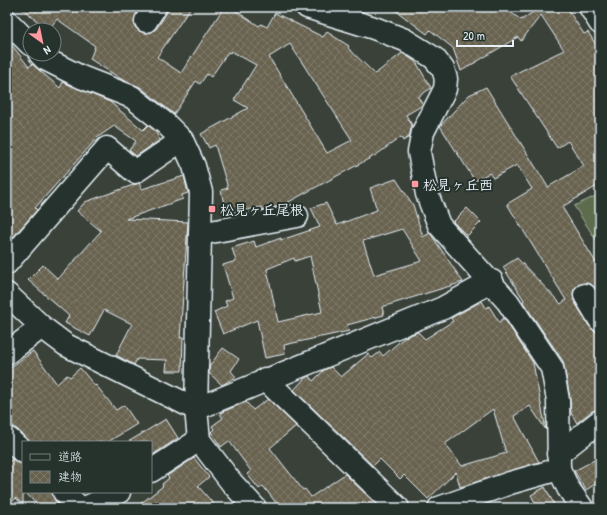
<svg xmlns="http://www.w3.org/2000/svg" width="607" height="515" viewBox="0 0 607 515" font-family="'Patrick Hand','Klee One',sans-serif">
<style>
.grass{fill:#5d6c4d;stroke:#a2aea2}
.building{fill:url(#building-cross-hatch);stroke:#e8f1f8;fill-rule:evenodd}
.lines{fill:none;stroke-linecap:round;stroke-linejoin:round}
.minor-casing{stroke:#e8f1f8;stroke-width:25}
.minor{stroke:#26332d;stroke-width:22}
.poi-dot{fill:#ff9aa2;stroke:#26332d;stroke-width:1.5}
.labels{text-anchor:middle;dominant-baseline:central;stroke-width:4;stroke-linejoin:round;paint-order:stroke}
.poi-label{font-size:14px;font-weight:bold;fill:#e8f1f8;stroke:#26332d;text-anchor:start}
</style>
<defs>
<pattern id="building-cross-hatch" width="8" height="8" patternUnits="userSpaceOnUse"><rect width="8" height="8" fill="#676250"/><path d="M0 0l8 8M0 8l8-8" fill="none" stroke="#7d796a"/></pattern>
</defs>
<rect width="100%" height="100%" fill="#3a4138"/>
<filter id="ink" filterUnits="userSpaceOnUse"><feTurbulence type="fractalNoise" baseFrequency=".025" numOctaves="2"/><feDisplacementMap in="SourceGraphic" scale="8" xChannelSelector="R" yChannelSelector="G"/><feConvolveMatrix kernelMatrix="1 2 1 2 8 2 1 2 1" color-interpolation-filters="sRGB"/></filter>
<g filter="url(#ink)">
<path class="grass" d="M600,194v52l-26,-40z"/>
<g class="building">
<path d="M20,7h48l-2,3 7,3 2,-3 4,3 4,-6h57l-6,14 1,6 4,4 7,2 6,-1 5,-4 9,-14 1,-7h24l-34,50 24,16 43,-66h6l29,19 2,-2 6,3 8,-14 48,24 4,-5 22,14 -1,2 27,26 27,-21 14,9 15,26 -13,9 5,8 -17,10 6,10 -3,12 -6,4 -2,-4 -25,18 -93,50 -20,5 -1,-3 -36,7 -5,-24 7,-2 -13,-43 -6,3 -8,-14 47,-26 -14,-8 22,-35 -25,-14 -1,2 -2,-1 -17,25 -4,-3 -7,10 -4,-3 -22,33 -34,-27 -19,-8 -31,-20 5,-13 -38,-27 -9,11zM290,44l62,96 -25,13 -58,-96z"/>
<path d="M391,7h113l17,13 17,-11 -2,-2h30l18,27 4,-2 12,19v140l-3,-5 -35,21 38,62v27l-9,-12 -6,-1 -7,2 -4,4 -1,6 1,6 15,25 5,5 6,1v77l-8,2 -15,12 -6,-10 -1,-15 -7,-37 -40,-59 1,-2 -21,-33 14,-9 44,46 5,-4 -59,-96 25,-15 -15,-24 -24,13 -4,-5 -14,8 -35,-55 29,-31 17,-8 62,100 36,-21 -16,-25 -11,7 -47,-72 54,-26 -23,-35 -20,26 -3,-4 -57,34 -8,-23 -23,-18 -3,4z"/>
<path d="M7,39l22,28 3,-3 28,24 3,-6 47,20 33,28 5,-5 7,6 5,9 -24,16 -7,-6 7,-9 -22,-15 -16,11 -63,71 2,2 -30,34z"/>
<path d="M184,176l4,17 -6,2 1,4 -57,20 62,3 -8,116 3,-1 -1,34h-16l1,-11 -30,-1 -3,6 -18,-10 16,-31 -28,-14 -14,26 -25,-13 4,-7 -41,-36 15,-15 15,14 43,-48 -24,-20 8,-9 54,-19 3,6z"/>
<path d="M396,179l17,26 10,32 7,-4 33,49 -81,25 2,8 -37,10 2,6 -65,14 1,9 -20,4 -8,-38 -34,14 -9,-22 13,-6 -2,-5 8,-3 -10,-33 13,-4 -4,-13 22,-7 2,6 25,-9v2l39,-13 -9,-19 15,-5 11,22 40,-15 -7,-22zM402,229l20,32 -48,14 -11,-34zM310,256l12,56 -44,10 -11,-53 27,-11 1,3z"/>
<path d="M467,208l14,14 -14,14 -14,-14z"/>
<path d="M482,301l4,7 3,-2 10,16 5,-4 29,45 13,67 -16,-24 -16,10 25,46 -79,25 -4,-15 -28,27 -24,-24 -4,4 -20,-20 -7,7 -79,-76 11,-12 4,-2 4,5 11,-11 7,-3 10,10 27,-23 4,4 8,-6 3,4 22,-19 13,-5 7,7 28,-18 -2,-3zM493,409l13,44 -44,13 -17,-22z"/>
<path d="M223,348l16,11 -8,12 5,6 -14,8 -13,-12 1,-8z"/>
<path d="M33,351l24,33 10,-9 3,2 10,-9 15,18 1,-1 20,25 8,-5 13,19 -29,18h-77l-23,-21 5,-4 -6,-9v-38z"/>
<path d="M268,399l28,27 -26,22 33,42 2,-1 6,8 34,-23 35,34h-100l-17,-22 -4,3 -12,-15 4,-3 -22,-30 -8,6 -10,-15 3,-3 -2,-3 11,-8 -3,-4 2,-2 24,-10 7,8z"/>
<path d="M166,419l12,19 -27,18v-14h-23z"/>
<path d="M600,457v24l-14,9 -12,-19z"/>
<path d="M194,458l15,19 -11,9 19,22h-82l28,-22 -1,-2 7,-6 -2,-2z"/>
<path d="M12,459l11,5v42l-7,-8 -9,9v-44z"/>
<path d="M545,487l11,21h-18l-7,-13z"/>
<path d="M25,492h27l3,9 7,7h-22z"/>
</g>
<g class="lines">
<g class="minor-casing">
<g id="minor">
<path d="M307,7l67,21 31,12 29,18 9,11 3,10 -1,10 -22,43 -4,20 8,42 12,31 69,77 44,66 6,32 1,69 9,19 14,20"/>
<path d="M590,7l10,16"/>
<path d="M7,21l23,23"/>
<path d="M146,21l9,-14"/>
<path d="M40,54l5,5 36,18 51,20 34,27 16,16 12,26 7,26 -5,217 3,31 33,43 23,25"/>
<path d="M200,234l97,-18"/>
<path d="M7,263l100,-115 28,24 47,-32"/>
<path d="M7,294l35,33 24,18 130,64 247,-101 49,-27"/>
<path d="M585,295l15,25"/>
<path d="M7,353l35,-26"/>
<path d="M265,379l133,129"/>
<path d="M9,439l14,13"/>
<path d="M558,454l42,-33"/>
<path d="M151,471l48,-31"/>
<path d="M64,492l16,16"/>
<path d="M85,508l34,-16"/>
<path d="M439,508l71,-25 49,-14"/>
</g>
</g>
<use href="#minor" class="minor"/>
</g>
</g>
<g class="poi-dot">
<rect x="411" y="180" width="8" height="8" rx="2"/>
<rect x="208" y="205" width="8" height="8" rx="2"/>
</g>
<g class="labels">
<g class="poi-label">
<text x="423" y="184">松見ヶ丘西</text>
<text x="220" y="209">松見ヶ丘尾根</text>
</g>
</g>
<rect width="607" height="515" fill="none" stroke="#26332d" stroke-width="24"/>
<rect x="12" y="12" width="583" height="491" fill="none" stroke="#e8f1f8" stroke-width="1.5" filter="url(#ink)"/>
<rect x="22" y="441" width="130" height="52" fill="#26332d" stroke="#747f7e"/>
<rect x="30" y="454" width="20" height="6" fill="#26332d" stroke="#747f7e"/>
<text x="58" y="461" font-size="12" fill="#e8f1f8">道路</text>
<rect x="30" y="471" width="20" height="12" fill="url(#building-cross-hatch)" stroke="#747f7e"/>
<text x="58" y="481" font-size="12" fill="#e8f1f8">建物</text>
<g transform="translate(42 42) rotate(147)"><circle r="19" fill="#26332d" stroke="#747f7e"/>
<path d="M0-3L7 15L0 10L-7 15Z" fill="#ff9aa2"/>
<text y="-6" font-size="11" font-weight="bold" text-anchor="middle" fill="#e8f1f8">N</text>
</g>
<path d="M457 40v6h56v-6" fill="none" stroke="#e8f1f8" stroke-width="2"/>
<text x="463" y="40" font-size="12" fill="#e8f1f8" stroke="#26332d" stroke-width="3" paint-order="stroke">20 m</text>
</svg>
